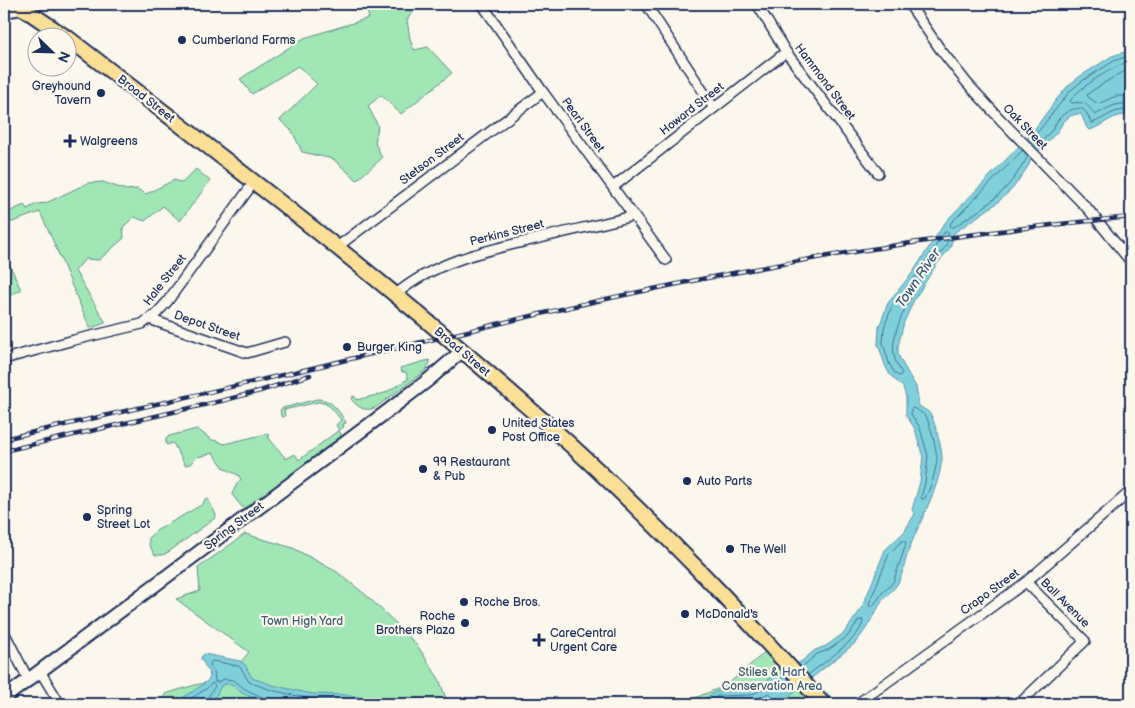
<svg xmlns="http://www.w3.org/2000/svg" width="1135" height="708" viewBox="0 0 1135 708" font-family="'Balsamiq Sans',sans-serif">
<rect width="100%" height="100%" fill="#fbf7ec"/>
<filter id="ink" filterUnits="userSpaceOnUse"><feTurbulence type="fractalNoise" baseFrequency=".02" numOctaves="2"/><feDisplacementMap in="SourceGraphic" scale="10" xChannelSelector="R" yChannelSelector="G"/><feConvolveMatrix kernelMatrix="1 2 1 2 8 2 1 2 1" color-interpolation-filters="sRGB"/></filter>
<g filter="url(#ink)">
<g fill="#a0e7b5" stroke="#5e8b8a">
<path d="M365,4H408L414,10L407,20L410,39L414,50L428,47L452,73L401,114L381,95L368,106L378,126L375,143L382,158L357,180L333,159L302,152L292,131L280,120L317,84L298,66L252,94L240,79L304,38L369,18Z"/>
<path d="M196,169L210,181L180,221L163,206L145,221L134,217L123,227L124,238L99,260L85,259L75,271L106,323L90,328C73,290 58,250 40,212L4,225V214L24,205L27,209L37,204L46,203L88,183L103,182L126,190L137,189L146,194L174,180L182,183Z"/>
<path d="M4,252L21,290L4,298Z"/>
<path d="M429,360L430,361L429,365L425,371L375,408C364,412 358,407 351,399L353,396L355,397L356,400L385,393L408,379L406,372H402L400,368Z"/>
<path d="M317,399C332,399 338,410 345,421L346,423L343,424L344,427L339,430L341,434V437L248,508H243L237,501L232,494L237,484L241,479L238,475L224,468L213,453L197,457L190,464L185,465L173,443L167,445L166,444V439L169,436L197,429L212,440L218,441L224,444L266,434L270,435L268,437L286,459L295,454L299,460L339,430L336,425L341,420C334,411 330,403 318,402L284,410L285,416L282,417L281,416L280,410L283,408Z"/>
<path d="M205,499H208L216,515L215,518L170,551L163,555H155L149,545V537L156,531L203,504Z"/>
<path d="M245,534L293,548L337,572L366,595L403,630L419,648L439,679L448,704H161L165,694L195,685L227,679L249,652L176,599L200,591L198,568Z"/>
<path d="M772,646L779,653L836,701L834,704H680L727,685Z"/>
</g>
<g fill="#80d0dc" stroke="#5890aa">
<path d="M1131,50V115C1111,114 1107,124 1090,130L1087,128L1081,114H1077L1070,116L1063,122L1058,131L1031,159L1029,165L1013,188L997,203L954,233L950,248L936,265L914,300L904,322L898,346V354L901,361L916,387L919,406C923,409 929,411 931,415C935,423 943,452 942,460C938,491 921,518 910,547C905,558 904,572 898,583C894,590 887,594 883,600C873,615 866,632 853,645L779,704H696L717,691L750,690L802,661L815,650L826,646L844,633L862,608L885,550L904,532L915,514L912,510L920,482L923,457L915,429L906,415V397L903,387L890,375L885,365L878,344L879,327L888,303L913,272L944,224L950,217L1031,134L1056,100L1067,87L1079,77L1112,56Z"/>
<path d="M204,654L240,661L245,665L252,678L272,685L312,694L350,695L385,704H267L242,693L232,684H225L221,686L215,698L208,704H175C186,694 200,689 210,678L209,672L201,659V657Z"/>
</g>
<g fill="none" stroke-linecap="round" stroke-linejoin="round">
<g stroke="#436f90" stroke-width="1">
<path d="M1131,61C1114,66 1080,86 1070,101L1072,103C1088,101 1087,106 1095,115C1110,107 1114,103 1131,104"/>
<path d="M1131,69L1120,73L1090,92L1087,95L1088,97L1098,104L1116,96H1131"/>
<path d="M1030,142L1070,91L1082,81L1114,61L1131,55"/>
<path d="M1036,147C1041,142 1047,136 1052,130C1055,126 1056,122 1059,119C1063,113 1076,105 1084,110C1088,113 1089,120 1092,123C1109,117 1111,109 1131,110"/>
<path d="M1023,150L954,220L950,224L951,227H954C967,218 981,210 993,200C1008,188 1019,172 1028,156"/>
<path d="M945,232H947L949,234C948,238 947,243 946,246C942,252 935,258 931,264C917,285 889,330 894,355C895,362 898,367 902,373L901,375L898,376L894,372L889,363L883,343L884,328L892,306L917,275Z"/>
<path d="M913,408C917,410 923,413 926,417C930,422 937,452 937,459C937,467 929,494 924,499H922L921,497L925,483L928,456L920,428L911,414V410Z"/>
<path d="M902,541H905L906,544L894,580L890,586L883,592L873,606L870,607L869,604L889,554Z"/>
<path d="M801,668L817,654L828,650L847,637L859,620H863C863,637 821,664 808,675"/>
<path d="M182,704L206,689L211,684L213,683L215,686C212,692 205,700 205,704"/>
<path d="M267,704V701L264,698L245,689L234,680L224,679L218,682H215L214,671L210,665L211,662L213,661L238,666L241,668L249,682L271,690L311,699L349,700L365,704"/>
<path d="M704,704L718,696L751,695L786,676"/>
<path d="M717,704L720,702L751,701L769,693L772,695L770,704"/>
</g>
<defs>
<g id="street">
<path d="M482,4L543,92L666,260"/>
<path d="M646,4L714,108"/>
<path d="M757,4L786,52L878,173"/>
<path d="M909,4L940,49L967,83L1000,119L1088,209L1131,262"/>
<path d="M613,187L786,52"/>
<path d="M337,247L543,92"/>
<path d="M395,295C435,261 487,250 536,239C569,231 601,224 633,216"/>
<path d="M149,319L247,353L285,342"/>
<path d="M4,359L74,340L142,324L155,315L167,302L254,182"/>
<path d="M4,632L28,679"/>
<path d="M40,671L60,704"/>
<path d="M857,704L1026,582L1131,491"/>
<path d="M1019,704L1085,641L1026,582"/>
</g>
<g id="secondary">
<path d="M4,11L21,8"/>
<path d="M4,698L389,410L427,381L462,351"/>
</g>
<g id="primary">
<path d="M17,4L67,38"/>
<path d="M68,38C137,92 207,145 276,199C371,273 463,350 553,429C611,481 666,536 720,592C755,629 789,666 823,704"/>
</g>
</defs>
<use href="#street" stroke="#1b2f5e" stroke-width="12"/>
<use href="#secondary" stroke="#1b2f5e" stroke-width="16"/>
<use href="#primary" stroke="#1b2f5e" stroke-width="18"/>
<use href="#street" stroke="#fbf7ec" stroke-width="9"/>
<use href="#secondary" stroke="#fbf7ec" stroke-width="12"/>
<use href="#primary" stroke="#fbdf96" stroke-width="14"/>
<defs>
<g id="rail">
<path d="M4,439C128,410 252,383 375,353C462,333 548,311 634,293C798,258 964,232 1131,217"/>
<path d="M4,451L221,401L260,391L310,375"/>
</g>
</defs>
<use href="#rail" stroke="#1b2f5e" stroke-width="4.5"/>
<use href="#rail" stroke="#fbf7ec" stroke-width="2.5" stroke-dasharray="8" stroke-linecap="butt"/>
</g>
</g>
<g fill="#1b2f5e" stroke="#fbf7ec" stroke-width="2">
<circle cx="182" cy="40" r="5"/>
<circle cx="101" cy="93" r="5"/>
<path d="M67.5 133.5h5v5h5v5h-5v5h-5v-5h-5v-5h5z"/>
<circle cx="347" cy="347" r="5"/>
<circle cx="492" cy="430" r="5"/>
<circle cx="423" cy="469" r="5"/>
<circle cx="687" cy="481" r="5"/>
<circle cx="87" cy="517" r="5"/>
<circle cx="730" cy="549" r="5"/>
<circle cx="464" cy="602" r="5"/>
<circle cx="685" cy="614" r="5"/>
<circle cx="465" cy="623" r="5"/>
<path d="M536.5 632.5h5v5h5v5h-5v5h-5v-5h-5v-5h5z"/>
</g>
<g text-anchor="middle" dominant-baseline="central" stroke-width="4.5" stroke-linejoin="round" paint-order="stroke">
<g font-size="12" fill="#1b2f5e" stroke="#fbf7ec" text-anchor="start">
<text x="192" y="40">Cumberland Farms</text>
<text x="91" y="86" text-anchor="end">Greyhound<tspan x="91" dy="14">Tavern</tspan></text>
<text x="80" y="141">Walgreens</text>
<text x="357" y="347">Burger King</text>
<text x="502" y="423">United States<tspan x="502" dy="14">Post Office</tspan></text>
<text x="433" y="462">99 Restaurant<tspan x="433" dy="14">&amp; Pub</tspan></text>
<text x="697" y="481">Auto Parts</text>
<text x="97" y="510">Spring<tspan x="97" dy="14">Street Lot</tspan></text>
<text x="740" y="549">The Well</text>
<text x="474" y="602">Roche Bros.</text>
<text x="695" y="614">McDonald's</text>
<text x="455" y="616" text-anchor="end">Roche<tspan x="455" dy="14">Brothers Plaza</tspan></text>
<text x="550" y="633">CareCentral<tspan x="550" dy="14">Urgent Care</tspan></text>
</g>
<g font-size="12" fill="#1b2f5e" stroke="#fbf7ec">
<text transform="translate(825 82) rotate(53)">Hammond Street</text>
<text transform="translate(146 99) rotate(38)">Broad Street</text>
<text transform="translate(692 109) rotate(-38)">Howard Street</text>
<text transform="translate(583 125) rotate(54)">Pearl Street</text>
<text transform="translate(1025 127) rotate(46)">Oak Street</text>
<text transform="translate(432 159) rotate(-37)">Stetson Street</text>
<text transform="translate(507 233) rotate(-14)">Perkins Street</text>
<text transform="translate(165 280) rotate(-52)">Hale Street</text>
<text transform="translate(207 326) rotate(19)">Depot Street</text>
<text transform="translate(462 352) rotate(40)">Broad Street</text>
<text transform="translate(234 526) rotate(-37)">Spring Street</text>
<text transform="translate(990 592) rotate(-36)">Crapo Street</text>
<text transform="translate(1065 603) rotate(45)">Ball Avenue</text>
</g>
<g font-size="12" fill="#3c5d74" stroke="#fbf7ec">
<text x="302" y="621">Town High Yard</text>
<text x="772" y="672">Stiles &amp; Hart<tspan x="772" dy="14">Conservation Area</tspan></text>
</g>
<g font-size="14" font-style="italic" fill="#34577e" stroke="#fbf7ec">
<text transform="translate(918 278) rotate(-56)">Town River</text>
</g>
</g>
<rect width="1135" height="708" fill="none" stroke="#fbf7ec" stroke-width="20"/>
<rect x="10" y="10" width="1115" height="688" fill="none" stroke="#1b2f5e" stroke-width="2" filter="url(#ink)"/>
<g transform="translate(52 52) rotate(113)"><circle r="24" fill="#fbf7ec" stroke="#a1a7b3"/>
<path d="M0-4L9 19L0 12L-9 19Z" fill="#1b2f5e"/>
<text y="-8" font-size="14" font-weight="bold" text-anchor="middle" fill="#1b2f5e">N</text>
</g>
</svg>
